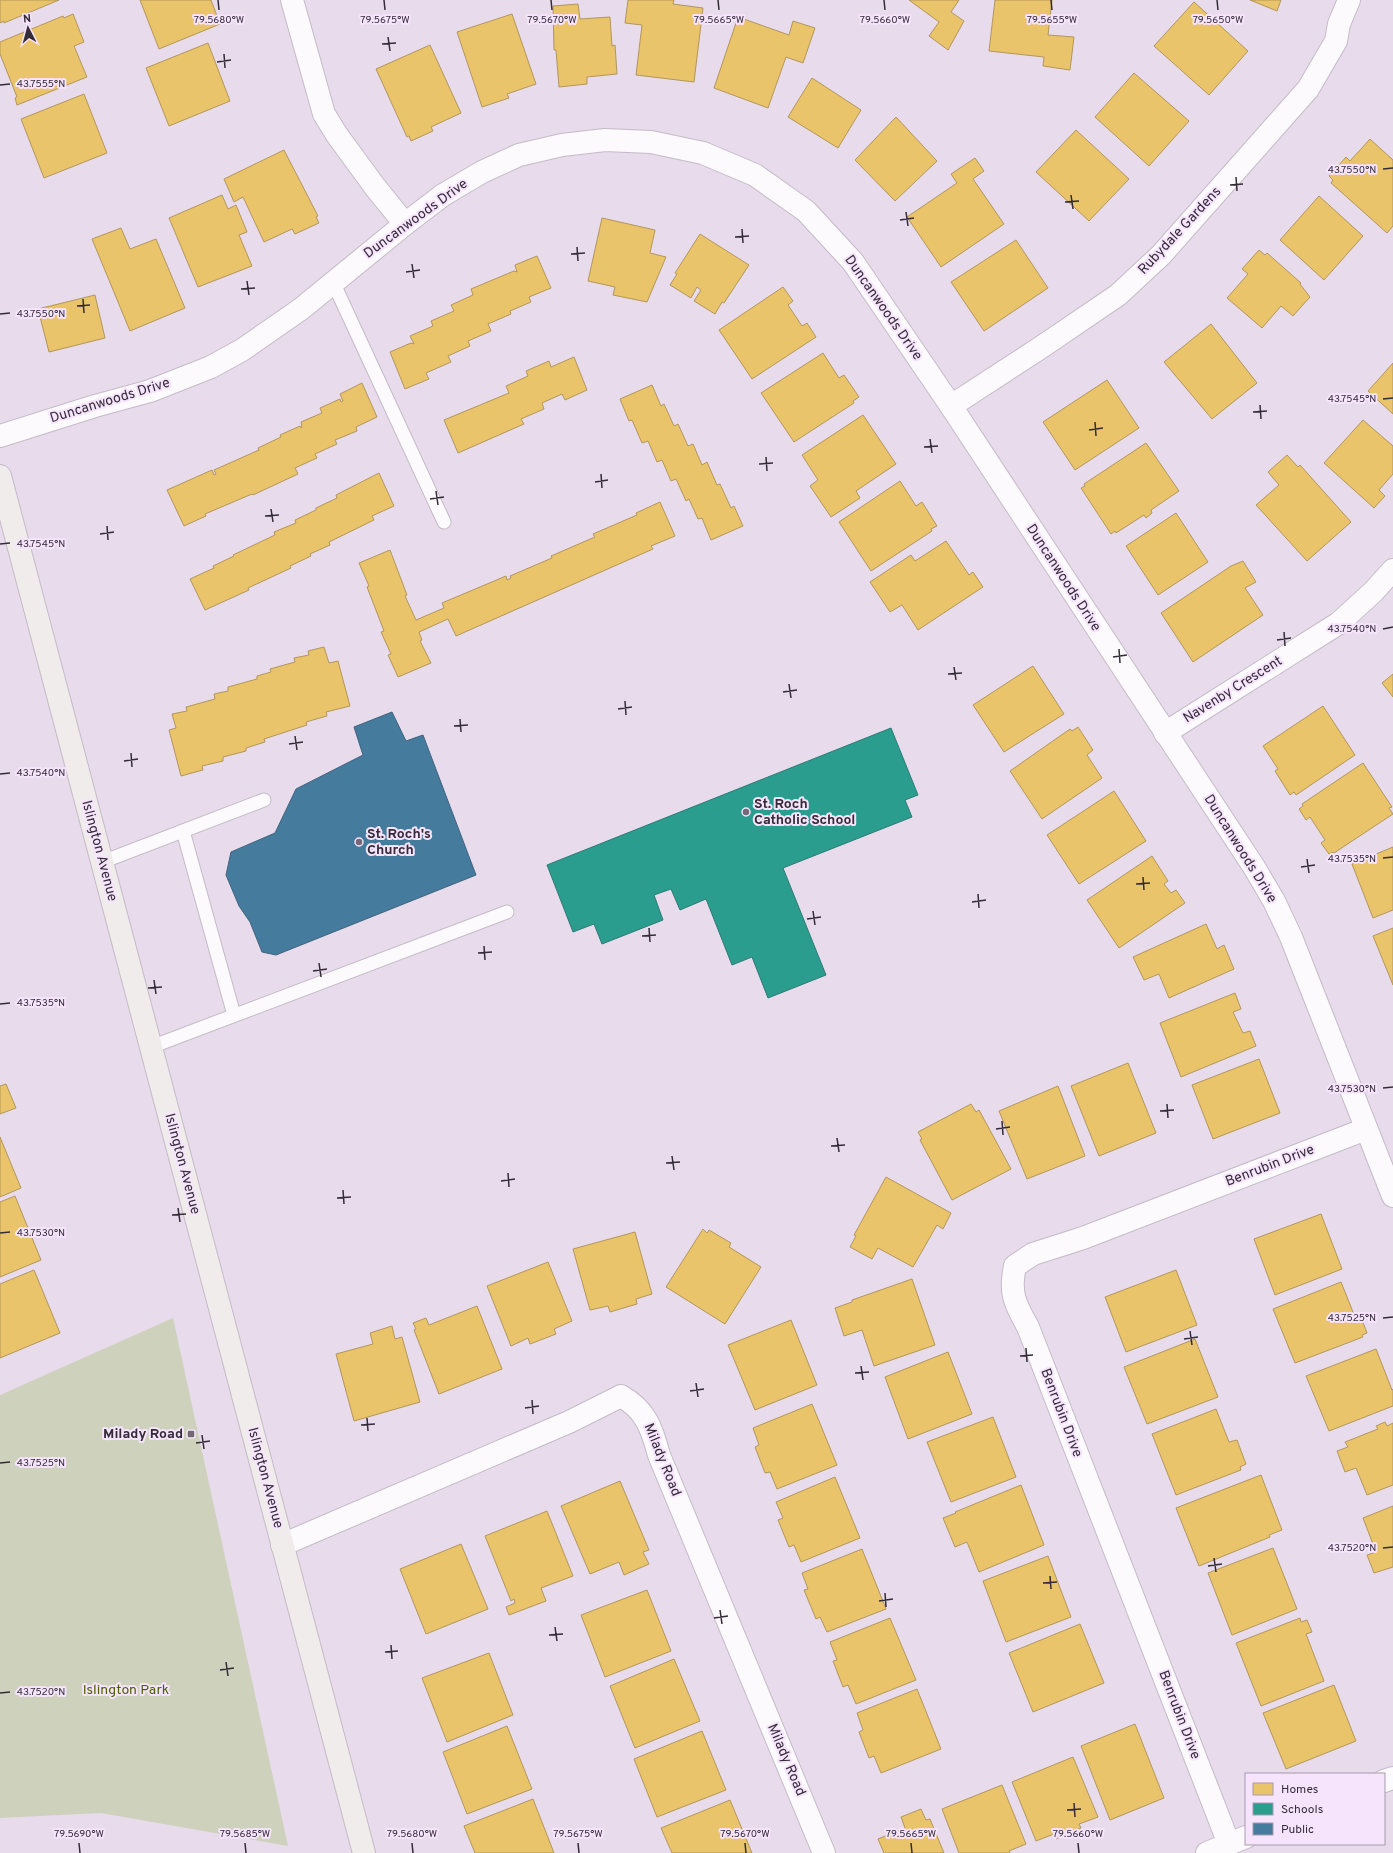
<svg xmlns="http://www.w3.org/2000/svg" width="1393" height="1853" viewBox="0 0 1393 1853" font-family="Overpass,sans-serif">
<rect width="100%" height="100%" fill="#e8dbec"/>
<path fill="#ced2bc" d="M173,1318L288,1846L101,1813L0,1818V1395Z"/>
<g fill="#e9c46a" stroke="#b3965b">
<path d="M0,0H59L4,23V21L0,23Z"/>
<path d="M140,0H211L220,24L159,49Z"/>
<path d="M628,0H674L673,4L703,8L694,82L636,75L642,25L625,23Z"/>
<path d="M909,0H959L951,12L964,21L948,50L929,36L939,22Z"/>
<path d="M995,0H1052L1048,35L1074,37L1070,70L1043,66L1044,57L989,51Z"/>
<path d="M1250,0H1281L1277,11Z"/>
<path d="M1194,2L1248,51L1209,95L1154,46Z"/>
<path d="M578,4L580,19L610,17L612,46L615,45L617,74L587,77V84L559,87L556,50H554L553,6Z"/>
<path d="M73,14L84,42L74,46L87,77L17,105L15,98L17,97L0,54V42L63,16L64,18Z"/>
<path d="M512,14L536,84L507,94L509,98L482,107L457,32Z"/>
<path d="M738,17L789,35L793,21L815,28L803,63L786,57L768,108L714,88Z"/>
<path d="M208,43L230,101L169,126L146,68Z"/>
<path d="M430,45L461,113L431,127L433,131L411,141L409,136L407,137L376,69Z"/>
<path d="M1134,73L1189,121L1149,166L1095,117Z"/>
<path d="M812,78L861,110L838,148L788,117Z"/>
<path d="M84,94L107,153L44,178L21,119Z"/>
<path d="M896,117L937,161L895,201L855,160Z"/>
<path d="M1076,130L1129,179L1089,221L1036,172Z"/>
<path d="M1370,139L1393,160V226L1387,233L1331,183L1333,180L1329,176L1346,157L1350,161Z"/>
<path d="M284,150L318,216L316,217L319,223L295,234L292,229L264,242L243,197L234,202L224,179Z"/>
<path d="M975,158L984,171L973,179L1004,224L941,267L907,217L957,183L951,174Z"/>
<path d="M222,195L228,209L236,205L247,232L239,235L252,266L198,287L169,218Z"/>
<path d="M1319,196L1363,236L1324,280L1280,240Z"/>
<path d="M602,218L655,230L650,253L666,257L647,302L613,295L615,287L588,281Z"/>
<path d="M121,228L130,249L156,239L185,308L130,331L92,239Z"/>
<path d="M700,234L749,265L724,303L722,302L715,314L694,301L701,290L697,287L691,298L670,285L677,274L675,273Z"/>
<path d="M1016,240L1048,288L984,331L951,282Z"/>
<path d="M1259,250L1265,255L1267,253L1301,283L1300,284L1310,297L1293,316L1281,306L1262,328L1227,298L1248,274L1242,269Z"/>
<path d="M537,256L551,288L529,297L531,302L510,311L511,314L488,324L491,331L468,341L470,346L448,356L451,362L426,373L429,379L405,389L390,352L411,343L414,344L410,336L433,326L431,321L454,311L451,305L473,295L471,289L514,271L517,272L515,265Z"/>
<path d="M783,287L793,301L788,305L802,326L807,323L816,337L752,379L719,330Z"/>
<path d="M95,295L105,338L49,352L38,309Z"/>
<path d="M1211,324L1257,383L1212,419L1164,362Z"/>
<path d="M823,353L839,378L844,375L859,397L853,401L854,403L794,442L761,393Z"/>
<path d="M574,357L587,390L565,400L562,394L542,403L544,409L521,419L524,424L458,453L444,420L509,393L506,386L528,376L526,371L549,361L551,367Z"/>
<path d="M1393,363V414L1368,391Z"/>
<path d="M1107,380L1139,428L1075,470L1043,422Z"/>
<path d="M362,383L377,417L356,427L357,431L335,440L337,444L315,454L317,458L295,468L298,474L253,495L252,494L205,514L206,516L184,526L167,490L212,470L214,475L216,474L214,470L259,450L258,448L281,437L280,435L300,426L301,428L302,427L301,422L322,413L320,408L340,399L341,402L343,401L340,394Z"/>
<path d="M652,385L661,406L664,404L674,426L678,424L688,446L693,444L702,465L707,462L717,485L720,484L731,508L734,506L743,526L711,540L702,518L698,519L689,499L686,501L676,479L671,481L662,460L657,462L648,441L642,443L632,420L629,421L620,399Z"/>
<path d="M863,415L896,464L856,491L860,498L831,517L810,486L818,480L802,455Z"/>
<path d="M1363,420L1393,446V474L1379,490L1385,496L1374,508L1324,463Z"/>
<path d="M1146,443L1179,491L1151,510L1152,513L1146,518L1144,515L1116,533L1115,531L1111,534L1081,488L1085,486L1084,484Z"/>
<path d="M1287,455L1298,467L1300,465L1351,522L1307,561L1256,505L1279,485L1268,472Z"/>
<path d="M379,473L394,506L372,516L374,520L329,542L330,545L310,554L311,556L290,566L291,568L248,588L249,590L205,610L190,579L214,568L213,566L234,556L233,555L275,535L274,532L296,523L295,520L316,510V508L337,498L336,495Z"/>
<path d="M900,481L916,506L922,502L937,526L931,529L932,531L871,571L839,522Z"/>
<path d="M660,502L675,536L651,546L653,549L456,636L448,619L419,632L422,640L420,641L431,663L398,677L388,655L391,654L381,632L384,631L367,587L369,586L359,563L390,550L407,595L405,596L416,620L444,608L442,603L506,576L507,580L511,578L510,576L552,558L551,556L595,537L593,534L637,515L636,513Z"/>
<path d="M1176,513L1208,562L1158,595L1126,546Z"/>
<path d="M946,541L969,575L973,572L983,587L918,630L902,605L890,612L870,582L911,555L915,561Z"/>
<path d="M1243,561L1256,582L1245,588L1263,615L1193,662L1161,613L1231,566Z"/>
<path d="M324,647L329,663L338,661L350,706L326,712L327,716L306,722L307,725L264,739L265,742L246,748V751L223,757V761L202,766L203,770L181,776L169,730L176,728L172,714L187,711L186,707L215,699L214,694L228,691V687L257,679V676L271,672L270,669L295,662L294,658L309,655L308,651Z"/>
<path d="M1033,666L1064,714L1004,752L973,705Z"/>
<path d="M1393,674V697L1382,683Z"/>
<path d="M1323,706L1355,755L1296,795L1294,792L1290,795L1275,771L1278,769L1263,746Z"/>
<path d="M1078,727L1093,750L1087,755L1102,778L1042,819L1010,771L1070,729L1072,731Z"/>
<path d="M1363,763L1392,807L1389,808L1393,814L1334,853L1333,852L1329,854L1321,843L1325,840L1310,817L1306,820L1299,809L1303,806L1302,804Z"/>
<path d="M1114,791L1146,841L1079,884L1047,835Z"/>
<path d="M1393,847V910L1373,918L1352,864Z"/>
<path d="M1152,856L1168,881L1164,884L1171,893L1176,890L1185,903L1119,948L1087,900Z"/>
<path d="M1206,924L1217,949L1224,945L1234,969L1169,998L1159,974L1144,980L1133,957Z"/>
<path d="M1393,928V985L1373,936Z"/>
<path d="M1235,993L1241,1009L1233,1012L1243,1033L1250,1031L1256,1046L1181,1077L1160,1023Z"/>
<path d="M1259,1059L1280,1113L1213,1139L1192,1085Z"/>
<path d="M1128,1063L1156,1133L1099,1156L1071,1086Z"/>
<path d="M6,1084L16,1108L0,1114V1086Z"/>
<path d="M1058,1086L1085,1156L1027,1179L999,1111Z"/>
<path d="M971,1104L976,1112L979,1110L1011,1169L952,1200L920,1140L922,1139L918,1132Z"/>
<path d="M0,1137L21,1188L0,1197Z"/>
<path d="M886,1177L951,1213L943,1229L937,1225L913,1267L878,1248L872,1259L850,1247L856,1236L854,1235Z"/>
<path d="M15,1196L41,1260L0,1277V1202Z"/>
<path d="M1321,1214L1342,1269L1275,1295L1254,1239Z"/>
<path d="M703,1229L707,1233L709,1230L731,1243L729,1247L761,1267L725,1324L666,1287Z"/>
<path d="M635,1232L652,1294L636,1299L637,1304L610,1312L608,1306L590,1310L573,1249Z"/>
<path d="M548,1262L572,1321L554,1329L556,1334L530,1344L528,1338L511,1346L487,1286Z"/>
<path d="M34,1270L60,1333L0,1358V1284Z"/>
<path d="M1176,1270L1197,1325L1126,1352L1105,1297Z"/>
<path d="M912,1279L935,1345L874,1366L862,1330L844,1336L835,1308L852,1302V1300Z"/>
<path d="M1341,1282L1357,1322L1362,1320L1367,1333L1362,1335L1363,1337L1295,1363L1273,1309Z"/>
<path d="M477,1306L502,1369L439,1394L414,1330L416,1329L413,1323L426,1318L429,1325Z"/>
<path d="M791,1320L817,1385L755,1410L728,1345Z"/>
<path d="M392,1326L395,1339L402,1337L420,1402L354,1421L336,1354L373,1344L370,1333Z"/>
<path d="M1195,1339L1218,1397L1147,1424L1124,1367Z"/>
<path d="M1376,1349L1392,1390L1393,1389V1406L1329,1431L1306,1376Z"/>
<path d="M948,1352L972,1414L908,1439L885,1377Z"/>
<path d="M812,1404L837,1465L777,1489L770,1472L765,1473L755,1447L759,1445L753,1428Z"/>
<path d="M1216,1409L1229,1442L1237,1440L1246,1464L1240,1467L1241,1470L1176,1495L1152,1434Z"/>
<path d="M993,1417L1016,1477L951,1502L927,1442Z"/>
<path d="M1385,1422L1387,1426L1393,1423V1485L1367,1495L1356,1468L1345,1472L1337,1451L1348,1447L1345,1442L1378,1429L1376,1426Z"/>
<path d="M1261,1475L1282,1530L1269,1535L1270,1537L1199,1566L1176,1508Z"/>
<path d="M835,1477L860,1538L801,1562L794,1545L789,1547L778,1520L783,1518L776,1502Z"/>
<path d="M620,1481L649,1550L643,1552L649,1564L624,1575L619,1562L590,1574L561,1506Z"/>
<path d="M1021,1485L1044,1545L979,1572L967,1542L955,1547L943,1518L956,1513L955,1512Z"/>
<path d="M1393,1506V1567L1374,1573L1367,1555L1376,1552L1363,1518Z"/>
<path d="M547,1511L573,1576L541,1588L546,1601L509,1615L506,1607L515,1603L514,1599L511,1601L485,1536Z"/>
<path d="M461,1544L488,1609L426,1634L400,1569Z"/>
<path d="M1273,1548L1297,1609L1232,1635L1208,1573Z"/>
<path d="M862,1549L886,1609L827,1632L820,1617L816,1619L804,1590L808,1589L802,1573Z"/>
<path d="M1048,1556L1071,1617L1006,1642L983,1581Z"/>
<path d="M647,1590L671,1651L605,1677L581,1615Z"/>
<path d="M890,1618L916,1680L856,1704L848,1685L843,1687L833,1661L837,1660L830,1642Z"/>
<path d="M1300,1618L1301,1622L1307,1620L1312,1632L1306,1634L1324,1681L1261,1706L1236,1643Z"/>
<path d="M1080,1624L1104,1683L1033,1712L1009,1653Z"/>
<path d="M489,1653L513,1715L447,1742L422,1678Z"/>
<path d="M674,1659L700,1721L635,1748L610,1686Z"/>
<path d="M1334,1685L1356,1741L1286,1769L1263,1713Z"/>
<path d="M917,1689L941,1749L881,1773L874,1756L869,1758L859,1732L863,1730L857,1713Z"/>
<path d="M1135,1724L1164,1798L1110,1820L1081,1746Z"/>
<path d="M507,1726L532,1789L467,1814L443,1752Z"/>
<path d="M702,1731L726,1790L657,1817L634,1759Z"/>
<path d="M1073,1757L1098,1817L1079,1824L1081,1828L1056,1839L1054,1834L1036,1841L1012,1782Z"/>
<path d="M1002,1785L1026,1844L1009,1851L1010,1853H959L942,1809Z"/>
<path d="M533,1799L554,1853H475L464,1826Z"/>
<path d="M730,1800L752,1853H672L661,1828Z"/>
<path d="M921,1809L926,1820L930,1819L944,1853H884L878,1839L905,1828L901,1817Z"/>
</g>
<path fill="#2a9d8f" stroke="#2d7b75" d="M891,728L918,795L905,800L912,817L783,868L826,975L768,998L752,957L732,965L706,899L680,910L671,889L654,895L663,920L602,944L594,924L573,932L547,865Z"/>
<path fill="#457b9d" stroke="#40637e" d="M392,712L406,741L423,735L476,875L276,955L262,952L250,922L239,906L226,875L231,852L275,833L296,789L363,755L354,727Z"/>
<g fill="none" stroke-linecap="round" stroke-linejoin="round">
<defs>
<g id="service">
<path d="M333,282L444,522"/>
<path d="M183,831L234,1015"/>
<path d="M102,862L264,800"/>
<path d="M151,1047L507,912"/>
</g>
<g id="minor">
<path d="M292,0L324,114L337,135L375,187L405,224"/>
<path d="M951,406L1043,346L1118,295L1161,255L1308,89L1336,41L1339,24L1349,0"/>
<path d="M1165,733L1339,623L1373,592L1393,570"/>
<path d="M282,1545L569,1422L621,1396C646,1410 652,1429 659,1455L824,1853"/>
<path d="M1384,1781L1393,1778"/>
<path d="M1229,1844L1028,1327C1015,1304 1009,1293 1015,1266L1033,1254L1083,1238L1366,1129"/>
<path d="M1207,1853L1246,1837"/>
</g>
<path id="tertiary" d="M0,436L95,406L150,391L211,367L242,350L301,309L405,224L443,195L482,172L519,155L562,145L605,140L651,142L703,153L755,175L806,211L853,262L951,406L1254,867L1274,901L1291,937L1393,1196"/>
<path id="secondary" d="M0,476L364,1853"/>
</defs>
<use href="#service" stroke="#c4bbc7" stroke-width="15"/>
<use href="#minor" stroke="#c4bbc7" stroke-width="24"/>
<use href="#tertiary" stroke="#c4bbc7" stroke-width="24"/>
<use href="#secondary" stroke="#c4bbc7" stroke-width="24"/>
<use href="#service" stroke="#fcfafc" stroke-width="13"/>
<use href="#minor" stroke="#fcfafc" stroke-width="22"/>
<use href="#tertiary" stroke="#fcfafc" stroke-width="22"/>
<use href="#secondary" stroke="#f0eceb" stroke-width="22"/>
</g>
<path fill="none" stroke="#342c37" stroke-width="1.5" d="M218,0L219,10M384,0L385,10M551,0L552,10M718,0L719,10M884,0L885,10M1051,0L1052,10M1217,0L1218,10M388,37L390,51M382,44L396,43M224,54L225,68M217,62L231,60M0,85L10,84M1383,169L1393,168M1236,177L1237,191M1230,185L1243,184M1071,195L1073,209M1065,202L1079,201M906,212L908,226M900,220L914,218M742,229L743,243M735,237L749,236M577,247L578,261M571,254L585,253M412,264L414,278M406,272L420,270M247,281L249,295M241,289L255,288M83,299L84,313M77,306L90,305M0,314L10,313M1383,399L1393,398M1260,405L1261,419M1253,412L1267,411M1095,422L1096,436M1089,430L1103,428M930,439L932,453M924,447L938,446M766,457L767,471M759,464L773,463M601,474L602,488M595,482L608,480M436,491L438,505M430,499L444,497M271,509L273,522M265,516L279,515M107,526L108,540M100,534L114,532M0,544L10,543M1383,629L1393,627M1284,632L1285,646M1277,640L1291,638M1119,649L1120,663M1113,657L1127,655M954,667L956,680M948,674L962,673M789,684L791,698M783,692L797,690M625,701L626,715M618,709L632,707M460,719L461,732M454,726L468,725M295,736L297,750M289,744L303,742M131,753L132,767M124,761L138,759M0,774L10,773M1383,858L1393,857M1307,859L1309,873M1301,867L1315,865M1143,877L1144,890M1136,884L1150,883M978,894L979,908M972,902L986,900M813,911L815,925M807,919L821,917M649,928L650,942M642,936L656,935M484,946L485,960M478,953L492,952M319,963L321,977M313,971L327,969M154,980L156,994M148,988L162,987M0,1004L10,1003M1383,1088L1393,1087M1167,1104L1168,1118M1160,1111L1174,1110M1002,1121L1003,1135M996,1129L1010,1127M837,1138L839,1152M831,1146L845,1145M672,1156L674,1170M666,1163L680,1162M508,1173L509,1187M501,1181L515,1179M343,1190L344,1204M337,1198L351,1197M178,1208L180,1222M172,1215L186,1214M0,1233L10,1232M1383,1318L1393,1317M1190,1331L1192,1345M1184,1339L1198,1337M1026,1348L1027,1362M1020,1356L1033,1355M861,1366L863,1380M855,1373L869,1372M696,1383L698,1397M690,1391L704,1389M532,1400L533,1414M525,1408L539,1406M367,1418L368,1431M361,1425L375,1424M202,1435L204,1449M196,1443L210,1441M0,1463L10,1462M1383,1548L1393,1547M1214,1558L1216,1572M1208,1566L1222,1564M1050,1576L1051,1589M1043,1583L1057,1582M885,1593L886,1607M879,1601L893,1599M720,1610L722,1624M714,1618L728,1616M555,1627L557,1641M549,1635L563,1634M391,1645L392,1659M385,1652L398,1651M226,1662L228,1676M220,1670L234,1668M0,1693L10,1692M1074,1803L1075,1817M1067,1810L1081,1809M79,1843L80,1853M245,1843L246,1853M412,1843L413,1853M578,1843L579,1853M745,1843L746,1853M911,1843L912,1853M1078,1843L1079,1853"/>
<g fill="#736976" stroke="#f6e4fc" stroke-width="1.5">
<circle cx="746" cy="812" r="4"/>
<circle cx="359" cy="842" r="4"/>
<rect x="187" y="1430" width="8" height="8" rx="2"/>
</g>
<g text-anchor="middle" dominant-baseline="central" stroke-width="4" stroke-linejoin="round" paint-order="stroke">
<g font-size="14" fill="#342c37" stroke="#f6e4fc">
<text transform="translate(416 219) rotate(-36)">Duncanwoods Drive</text>
<text transform="translate(1180 231) rotate(-47)">Rubydale Gardens</text>
<text transform="translate(883 308) rotate(55)">Duncanwoods Drive</text>
<text transform="translate(110 401) rotate(-17)">Duncanwoods Drive</text>
<text transform="translate(1063 578) rotate(57)">Duncanwoods Drive</text>
<text transform="translate(1233 690) rotate(-32)">Navenby Crescent</text>
<text transform="translate(1240 849) rotate(58)">Duncanwoods Drive</text>
<text transform="translate(99 851) rotate(75)">Islington Avenue</text>
<text transform="translate(182 1164) rotate(75)">Islington Avenue</text>
<text transform="translate(1270 1166) rotate(-21)">Benrubin Drive</text>
<text transform="translate(1061 1413) rotate(69)">Benrubin Drive</text>
<text transform="translate(662 1460) rotate(68)">Milady Road</text>
<text transform="translate(265 1478) rotate(75)">Islington Avenue</text>
<text transform="translate(1179 1715) rotate(69)">Benrubin Drive</text>
<text transform="translate(786 1760) rotate(67)">Milady Road</text>
</g>
<g font-size="14" font-weight="bold" fill="#342c37" stroke="#f6e4fc" text-anchor="start">
<text x="754" y="804">St. Roch<tspan x="754" dy="16">Catholic School</tspan></text>
<text x="367" y="834">St. Roch's<tspan x="367" dy="16">Church</tspan></text>
<text x="183" y="1434" text-anchor="end">Milady Road</text>
</g>
<g font-size="14" fill="#4a5f03" stroke="#f6e4fc">
<text x="126" y="1690">Islington Park</text>
</g>
</g>
<g font-size="10" text-anchor="middle" fill="#342c37" stroke="#f6e4fc" stroke-width="4" stroke-linejoin="round" paint-order="stroke">
<text x="219" y="23">79.5680°W</text>
<text x="385" y="23">79.5675°W</text>
<text x="552" y="23">79.5670°W</text>
<text x="719" y="23">79.5665°W</text>
<text x="885" y="23">79.5660°W</text>
<text x="1052" y="23">79.5655°W</text>
<text x="1218" y="23">79.5650°W</text>
<text x="41" y="87">43.7555°N</text>
<text x="1352" y="173">43.7550°N</text>
<text x="41" y="317">43.7550°N</text>
<text x="1352" y="402">43.7545°N</text>
<text x="41" y="547">43.7545°N</text>
<text x="1352" y="632">43.7540°N</text>
<text x="41" y="776">43.7540°N</text>
<text x="1352" y="862">43.7535°N</text>
<text x="41" y="1006">43.7535°N</text>
<text x="1352" y="1092">43.7530°N</text>
<text x="41" y="1236">43.7530°N</text>
<text x="1352" y="1321">43.7525°N</text>
<text x="41" y="1466">43.7525°N</text>
<text x="1352" y="1551">43.7520°N</text>
<text x="41" y="1695">43.7520°N</text>
<text x="79" y="1837">79.5690°W</text>
<text x="245" y="1837">79.5685°W</text>
<text x="412" y="1837">79.5680°W</text>
<text x="578" y="1837">79.5675°W</text>
<text x="745" y="1837">79.5670°W</text>
<text x="911" y="1837">79.5665°W</text>
<text x="1078" y="1837">79.5660°W</text>
</g>
<rect x="1245" y="1773" width="140" height="72" fill="#f6e4fc" stroke="#a89aad"/>
<rect x="1253" y="1783" width="20" height="12" fill="#e9c46a" stroke="#a89aad"/>
<text x="1281" y="1793" font-size="12" fill="#342c37">Homes</text>
<rect x="1253" y="1803" width="20" height="12" fill="#2a9d8f" stroke="#a89aad"/>
<text x="1281" y="1813" font-size="12" fill="#342c37">Schools</text>
<rect x="1253" y="1823" width="20" height="12" fill="#457b9d" stroke="#a89aad"/>
<text x="1281" y="1833" font-size="12" fill="#342c37">Public</text>
<g transform="translate(28 28) rotate(354)" stroke="#f6e4fc" stroke-width="3" paint-order="stroke">
<path d="M0-3L7 15L0 10L-7 15Z" fill="#342c37"/>
<text y="-6" font-size="11" font-weight="bold" text-anchor="middle" fill="#342c37">N</text>
</g>
</svg>
